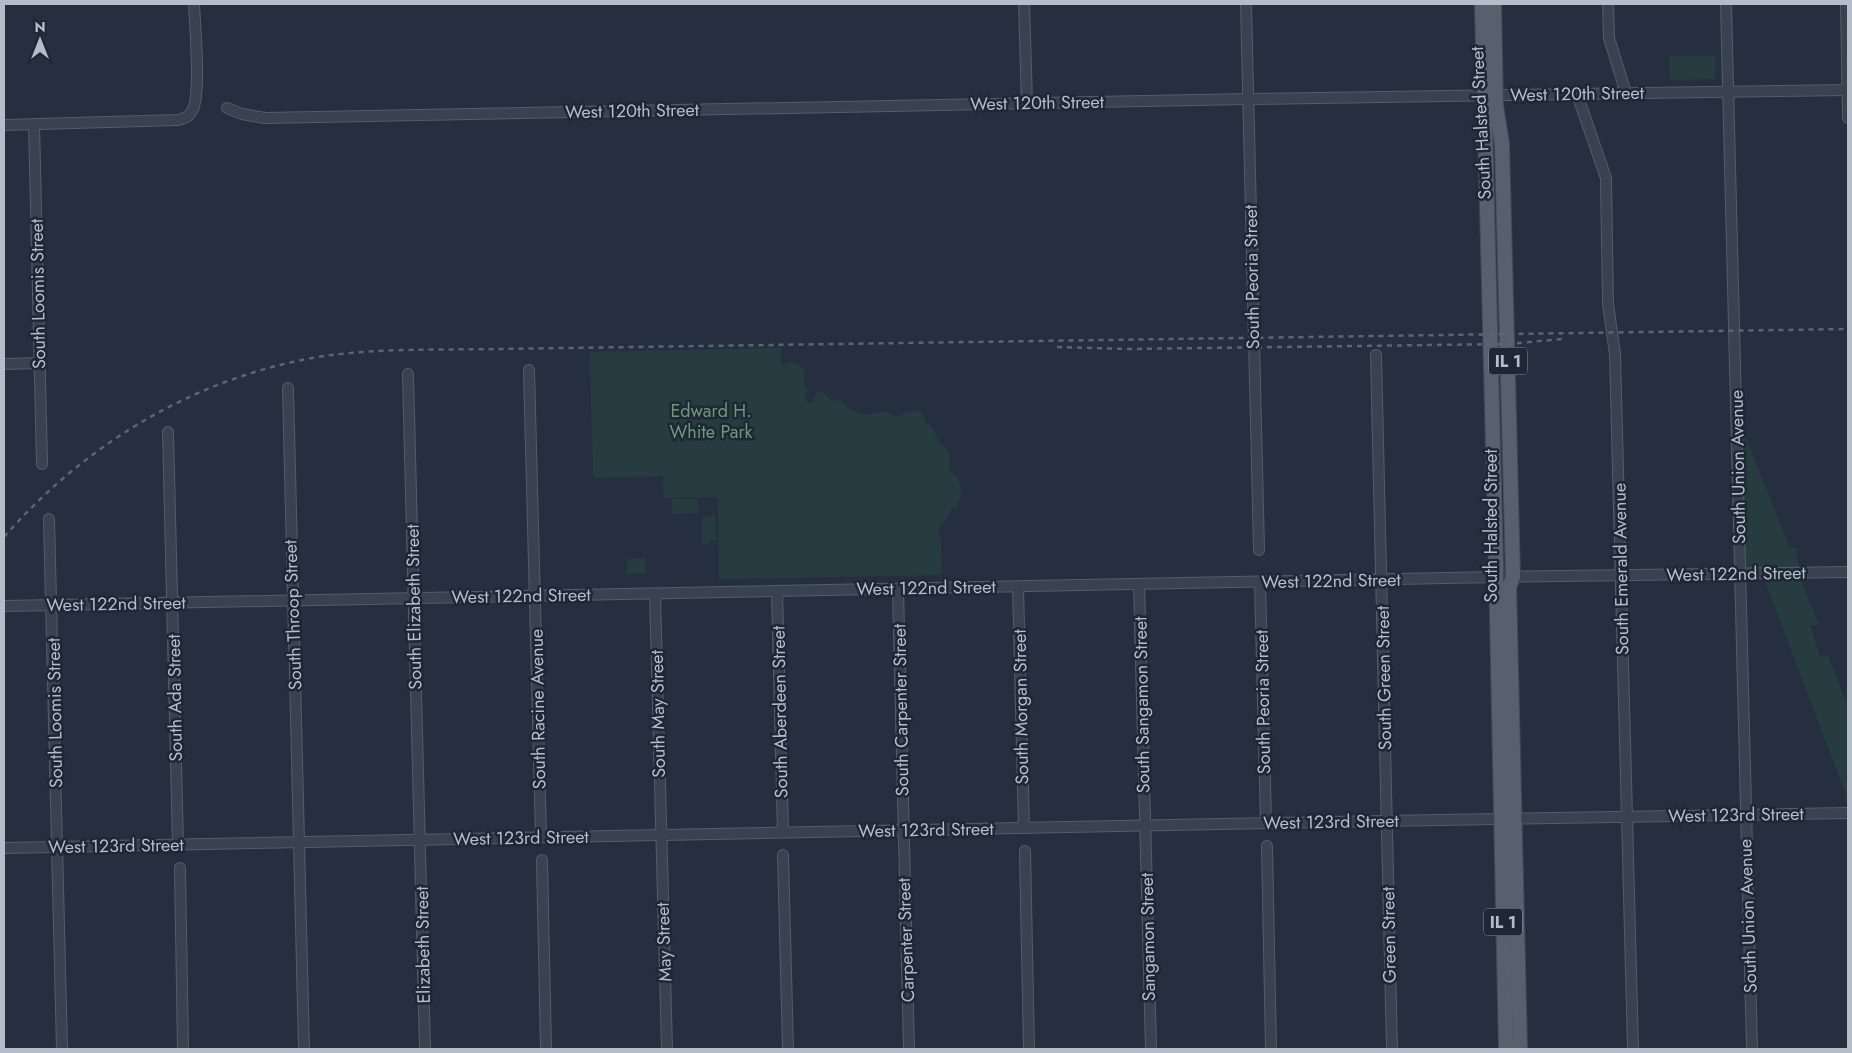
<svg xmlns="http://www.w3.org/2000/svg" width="1852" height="1053" viewBox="0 0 1852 1053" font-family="Jost,sans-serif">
<rect width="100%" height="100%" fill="#252f3f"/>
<g fill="#273c40">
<path d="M1669,56H1715V79L1670,80Z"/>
<path d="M781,348V365C797,357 808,367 803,383L807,390L805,399L808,403L812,402L817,393L822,391L831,400L841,401L847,408L861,414L868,415L879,412H886L897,417C906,413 911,410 921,412L924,417L925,422C937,428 934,435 941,444C945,448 949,451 950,457C950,461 949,465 949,469C963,483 964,490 956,508H952L947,518L940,525L938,533L941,539L942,575L719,579L718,497L664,498L663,476L593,478L590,352Z"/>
<path d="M1741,425L1790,548H1796L1800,578L1819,625H1810L1820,656H1828L1848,706V800L1760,568L1751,569L1745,566Z"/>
<path d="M672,499H697L698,513L672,514Z"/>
<path d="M715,516L716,540H709V544H702V517Z"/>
<path d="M645,558L646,573L627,574V559Z"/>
</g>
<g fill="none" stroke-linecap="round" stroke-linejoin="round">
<defs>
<g id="minor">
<path d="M1024,4L1027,103"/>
<path d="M1246,4L1259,550"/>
<path d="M1608,4L1609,38L1626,93"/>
<path d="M1726,4L1752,1049"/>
<path d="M1846,4L1848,118"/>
<path d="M1577,94L1606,178L1608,304L1615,354L1633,1049"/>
<path d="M227,108L242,114L265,118L1248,99L1848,90"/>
<path d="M34,124L42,464"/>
<path d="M4,125L178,120C185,118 190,117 193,109C201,92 195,26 194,4"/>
<path d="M1376,355L1392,1049"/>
<path d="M4,364L39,363"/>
<path d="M529,370L541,837"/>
<path d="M408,374L425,1049"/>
<path d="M288,388L304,1049"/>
<path d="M168,432L178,845"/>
<path d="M49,519L62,1049"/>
<path d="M1260,582L1266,823"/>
<path d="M1139,584L1151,1049"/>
<path d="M1018,587L1024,828"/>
<path d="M898,589L909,1049"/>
<path d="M777,591L783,832"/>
<path d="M655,594L667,1049"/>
<path d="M4,606L1496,577L1848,572"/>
<path d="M1267,846L1271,1049"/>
<path d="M4,848L1327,822L1848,813"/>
<path d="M1025,851L1029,1049"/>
<path d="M783,855L788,1049"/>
<path d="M542,860L546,1049"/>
<path d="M180,868L183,1049"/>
</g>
<g id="major">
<path d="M1482,4L1496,566L1506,1049"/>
<path d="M1494,4L1496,106L1502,144L1513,577L1509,587L1520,1049"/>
</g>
</defs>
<use href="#minor" stroke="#545d69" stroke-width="12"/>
<use href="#major" stroke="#424b58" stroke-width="16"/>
<use href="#minor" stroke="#39424f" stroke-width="10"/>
<use href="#major" stroke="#57616e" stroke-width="14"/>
<g stroke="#5b6575" stroke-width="2.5" stroke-dasharray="5 5" stroke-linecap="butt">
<path d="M1057,347L1128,349L1508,344L1562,339"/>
<path d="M4,537C87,442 198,376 324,356C381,348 440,350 498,349L1848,329"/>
</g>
</g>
<g text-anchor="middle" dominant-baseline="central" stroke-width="5" stroke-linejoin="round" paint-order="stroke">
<g fill="#1e2734" stroke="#88909c" stroke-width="1">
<rect x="1489" y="347.5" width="38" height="27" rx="4"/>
<rect x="1484" y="908.5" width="38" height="27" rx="4"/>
</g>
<g font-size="16" font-weight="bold" fill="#b5bdc9">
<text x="1508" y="361">IL 1</text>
<text x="1503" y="922">IL 1</text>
</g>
<g font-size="18" fill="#b5bdc9" stroke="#1e2734">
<text transform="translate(1577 94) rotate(-1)">West 120th Street</text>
<text transform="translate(1037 103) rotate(-1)">West 120th Street</text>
<text transform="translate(632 111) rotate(-1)">West 120th Street</text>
<text transform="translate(1481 123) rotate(-93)">South Halsted Street</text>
<text transform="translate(1252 277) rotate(-91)">South Peoria Street</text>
<text transform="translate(38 294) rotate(-91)">South Loomis Street</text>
<text transform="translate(1738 467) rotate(-91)">South Union Avenue</text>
<text transform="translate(1491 526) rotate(-90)">South Halsted Street</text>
<text transform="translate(1621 569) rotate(-91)">South Emerald Avenue</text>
<text transform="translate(1736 574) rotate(-1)">West 122nd Street</text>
<text transform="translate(1331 581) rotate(-1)">West 122nd Street</text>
<text transform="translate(926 588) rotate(-1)">West 122nd Street</text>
<text transform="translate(521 596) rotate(-1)">West 122nd Street</text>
<text transform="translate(116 604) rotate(-1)">West 122nd Street</text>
<text transform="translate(414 607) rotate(-91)">South Elizabeth Street</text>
<text transform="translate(293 615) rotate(-92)">South Throop Street</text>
<text transform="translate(1384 678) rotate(-91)">South Green Street</text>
<text transform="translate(175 698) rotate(-91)">South Ada Street</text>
<text transform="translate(1263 702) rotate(-91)">South Peoria Street</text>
<text transform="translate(1142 705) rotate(-91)">South Sangamon Street</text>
<text transform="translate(1021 707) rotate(-91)">South Morgan Street</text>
<text transform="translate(538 709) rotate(-91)">South Racine Avenue</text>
<text transform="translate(901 710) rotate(-91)">South Carpenter Street</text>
<text transform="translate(780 712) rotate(-91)">South Aberdeen Street</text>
<text transform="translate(55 713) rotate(-91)">South Loomis Street</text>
<text transform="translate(658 714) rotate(-91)">South May Street</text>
<text transform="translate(1736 815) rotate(-1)">West 123rd Street</text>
<text transform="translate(1331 822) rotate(-1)">West 123rd Street</text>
<text transform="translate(926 830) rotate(-1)">West 123rd Street</text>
<text transform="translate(521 838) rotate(-1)">West 123rd Street</text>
<text transform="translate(116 846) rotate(-1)">West 123rd Street</text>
<text transform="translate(1748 916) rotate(-92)">South Union Avenue</text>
<text transform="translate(1389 935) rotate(-91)">Green Street</text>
<text transform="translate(1148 937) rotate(-91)">Sangamon Street</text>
<text transform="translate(906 940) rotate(-92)">Carpenter Street</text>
<text transform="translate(664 942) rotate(-92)">May Street</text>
<text transform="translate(423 945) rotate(-91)">Elizabeth Street</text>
</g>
<g font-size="18" fill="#6d9a78" stroke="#1e2734">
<text x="711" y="411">Edward H.<tspan x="711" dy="21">White Park</tspan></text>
</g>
</g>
<rect width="1852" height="1053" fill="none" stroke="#b5bdc9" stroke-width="10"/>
<g transform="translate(40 40)" stroke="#1e2734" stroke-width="4" paint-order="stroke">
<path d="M0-4L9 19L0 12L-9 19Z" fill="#b5bdc9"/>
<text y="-8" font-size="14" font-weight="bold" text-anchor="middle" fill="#b5bdc9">N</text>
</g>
</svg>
